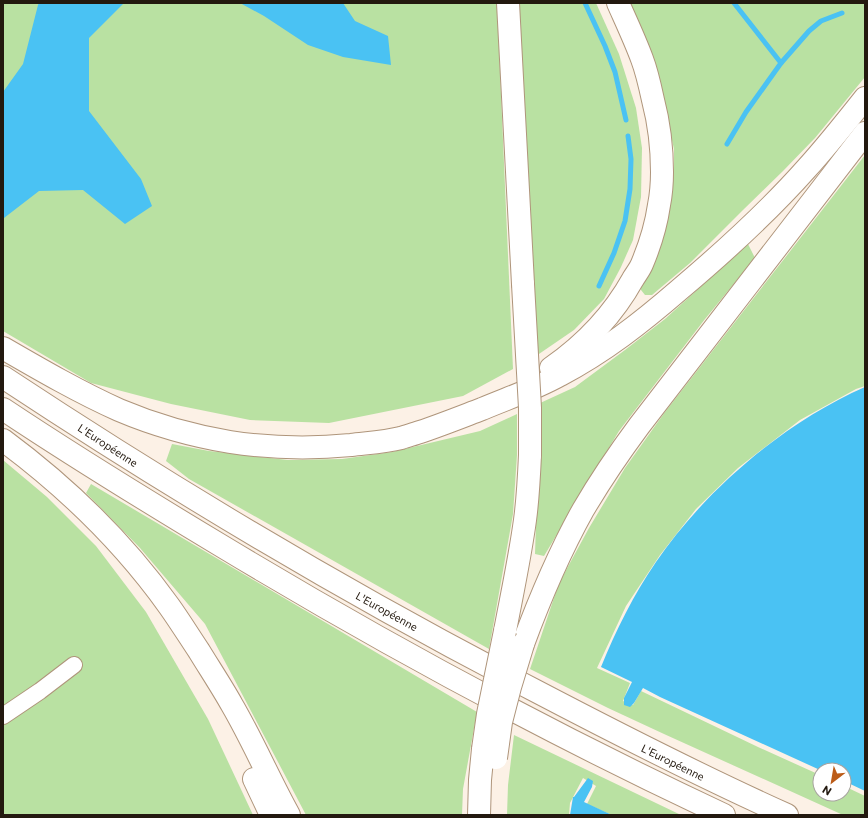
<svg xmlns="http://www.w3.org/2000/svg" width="868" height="818" viewBox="0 0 868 818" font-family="Commissioner,sans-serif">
<rect width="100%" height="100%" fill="#fcf1e6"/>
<g fill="#b9e1a2">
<path d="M3,3H497L513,369L463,396L329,423L250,420L171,404L91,383L3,331Z"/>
<path d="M517,3H596L619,54L636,108L642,148L641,197L633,240L621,267L604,299L574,330L536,356Z"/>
<path d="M625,3H865V77L815,138L783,171L743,210L690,263L652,295H645L641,290V284L672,189L674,167V149L660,88Z"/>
<path d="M865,155V386L856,389L800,420L738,468L696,509L660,555L626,606L597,668L630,683L623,701L633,705L641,691L758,747L820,775V794H844V786L865,796V815H843L664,734L608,708L530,669L559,583L589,528L625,468L665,412Z"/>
<path d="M748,244L755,258L705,319L619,431L544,556L535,554L539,434L538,404L575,387L625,350L665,319Z"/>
<path d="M517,414V455L513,514L489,649L189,479L166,461L172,444L209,451L288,460L342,459L392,452L480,431Z"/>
<path d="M3,460L47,497L96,546L146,612L208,719L253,815H3Z"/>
<path d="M91,484L477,712L463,789L462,815H306L205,624L140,548L86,493Z"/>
<path d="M514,735L681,815H612L587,804L596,786L583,778L570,803L569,815H507L508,785Z"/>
</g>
<g fill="#4ac2f3">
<path d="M39,3H124L89,38V111L141,179L152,206L125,224L83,190L39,191L4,218H3V92L23,64L38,5Z"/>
<path d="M240,3H343L355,21L388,36L391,65L343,57L308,45L264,16Z"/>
<path d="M865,387V791L844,781V770H820L660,697L643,688L634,703L630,707L624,705V698L632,682L601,667C616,630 634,594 656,562C706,489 785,422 865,387Z"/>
<path d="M588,778L593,781L592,787L584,802L612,815H570L573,797H574Z"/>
</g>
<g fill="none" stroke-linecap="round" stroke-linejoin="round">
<g stroke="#4ac2f3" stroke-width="5">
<path d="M585,3L605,46L615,72L626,120"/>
<path d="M781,63L809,31L821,21L842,13"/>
<path d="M727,144L746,112L781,63L734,3"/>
<path d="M599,286L614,253L625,221L630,189L631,159L628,136"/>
</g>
<defs>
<path id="street" d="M3,716L40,691L74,665"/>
<g id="highway">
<path d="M508,3L523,284"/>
<path d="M3,348C41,370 79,392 119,410C152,424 194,436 230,442C270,448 310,449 351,445C367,443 385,442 401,438C407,436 414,434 420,432C441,425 461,417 482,409C508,398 535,389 560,375C604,352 642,322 679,290C724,252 768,212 807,168C827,146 846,122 865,98"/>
<path d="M551,368C584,345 613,315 633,279C636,274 640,269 642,264C650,245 656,226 659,205C661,195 662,183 662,172C662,148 659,123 653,100C650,86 647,72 642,59C635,40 626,21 618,3"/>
<path d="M3,377C174,490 350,595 532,689C616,733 700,776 787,815"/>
<path d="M3,409C75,457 150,503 225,548C386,645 553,735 724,815"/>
<path d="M3,440C65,486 124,543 169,606C179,620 189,636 199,651C210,669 222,687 232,705C253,741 269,779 289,815"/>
<path d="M505,631C512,594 520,557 525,520C528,498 529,477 530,455"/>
<path d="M523,644C540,598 559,553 583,510C600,481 619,453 639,426L865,133"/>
<path d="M254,779L271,815"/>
<path d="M479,815L480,780L483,749"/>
</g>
</defs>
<use href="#street" stroke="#af957b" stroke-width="18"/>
<use href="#highway" stroke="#af957b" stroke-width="24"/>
<use href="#street" stroke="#fff" stroke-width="16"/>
<use href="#highway" stroke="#fff" stroke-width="22"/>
<defs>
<g id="highway-bridge">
<path d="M523,284L530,408V455"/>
<path d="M483,749L488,714L505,631"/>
<path d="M496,758L501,722L510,687L523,644"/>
</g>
</defs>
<use href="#highway-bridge" stroke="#af957b" stroke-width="24" stroke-linecap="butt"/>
<use href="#highway-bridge" stroke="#fff" stroke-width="22"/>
</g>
<g text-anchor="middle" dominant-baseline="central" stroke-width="3.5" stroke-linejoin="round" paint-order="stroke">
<g font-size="11" fill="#23190f" stroke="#fff">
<text transform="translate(108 445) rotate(33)">L'Européenne</text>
<text transform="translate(387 611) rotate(29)">L'Européenne</text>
<text transform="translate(673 762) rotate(26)">L'Européenne</text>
</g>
</g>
<rect width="868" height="818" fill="none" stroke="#23190f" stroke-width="8"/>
<g transform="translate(832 782) rotate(211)"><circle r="19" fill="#ffffff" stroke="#a7a39f"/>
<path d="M0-3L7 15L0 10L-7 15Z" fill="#bc5c18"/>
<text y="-6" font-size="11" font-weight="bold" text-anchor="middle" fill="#23190f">N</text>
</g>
</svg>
